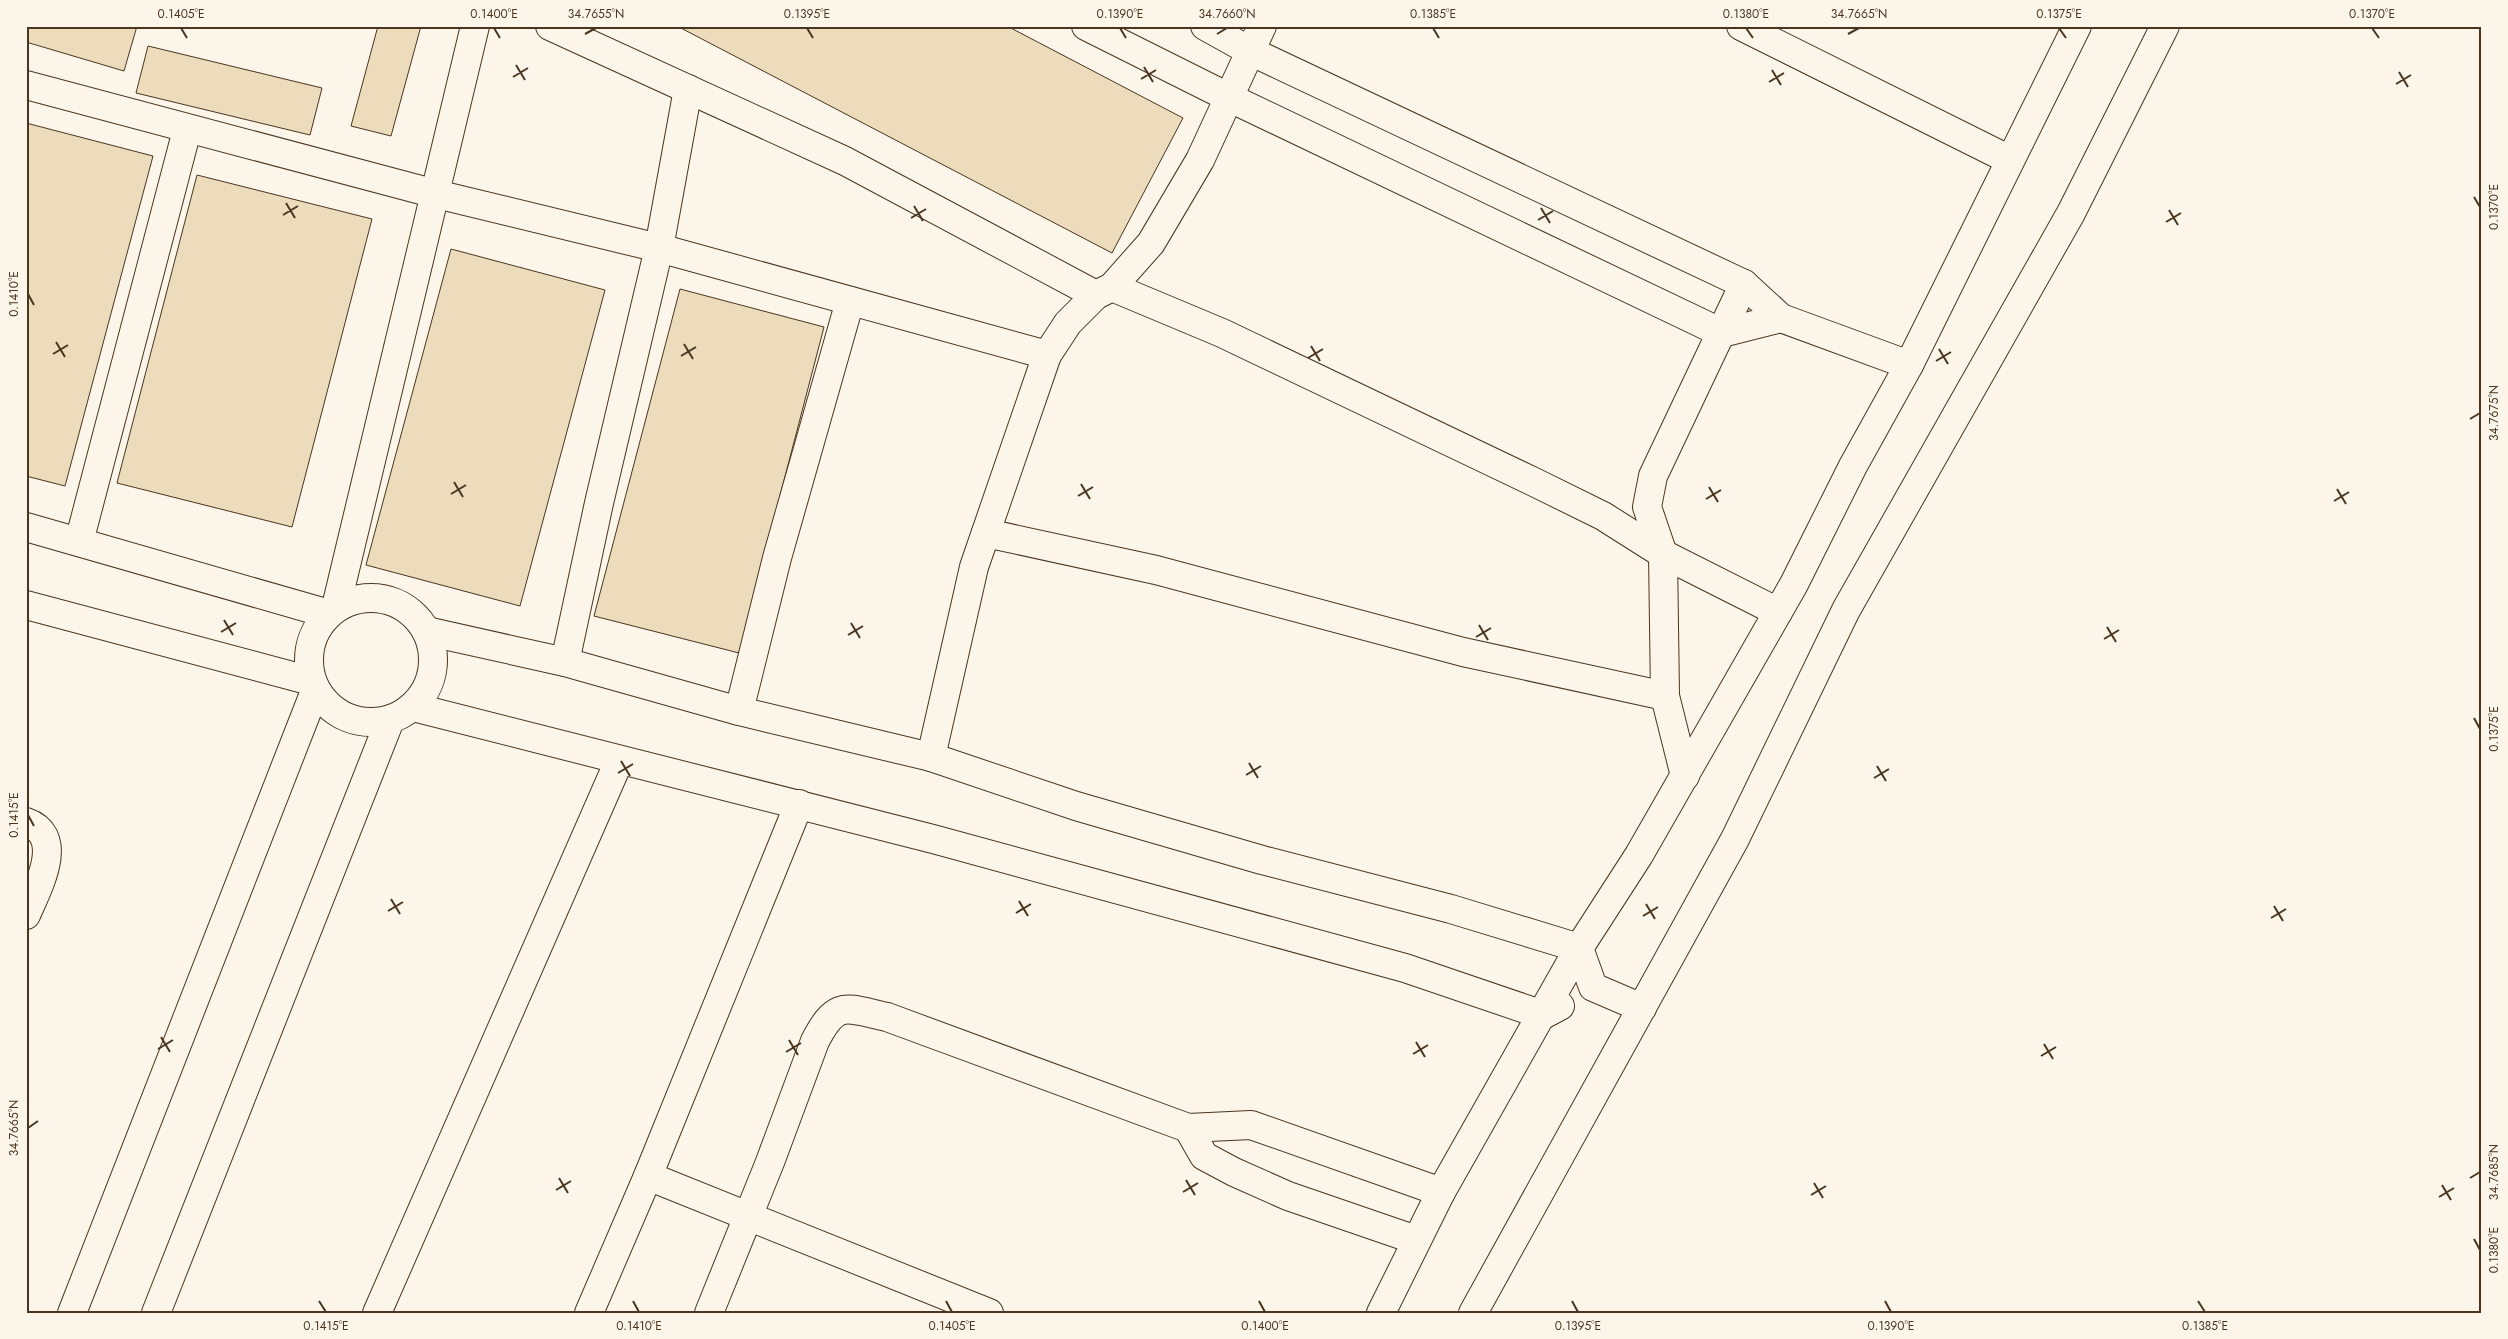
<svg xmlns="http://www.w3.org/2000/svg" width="2508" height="1339" viewBox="0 0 2508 1339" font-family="Jost,sans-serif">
<rect width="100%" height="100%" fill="#fbf6e9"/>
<g fill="#ecdcbc" stroke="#4a3520">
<path d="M26,26H137L124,71L26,42Z"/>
<path d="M378,26H421L391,136L351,126Z"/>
<path d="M677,26H1007L1183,118L1112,253Z"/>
<path d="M148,46L322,88L310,135L136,93Z"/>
<path d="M26,123L153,156L65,486L26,476Z"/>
<path d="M197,175L372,219L292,527L117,483Z"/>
<path d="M451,249L605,290L520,606L366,565Z"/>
<path d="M680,289L824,327L739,653L594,616Z"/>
</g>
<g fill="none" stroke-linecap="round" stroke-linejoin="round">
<defs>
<g id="street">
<path d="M550,26L845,161L1096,295"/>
<path d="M1086,26L1230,98L1722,333L1781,318"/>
<path d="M1205,26L1250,51L1744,284L1781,318L1909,365"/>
<path d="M1741,26L2010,160"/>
<path d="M26,85L436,194L659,248L1047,355"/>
<path d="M1112,287L1222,333L1534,482L1603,516L1663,554L1778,612"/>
<path d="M26,527L329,614"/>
<path d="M986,533L1156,570L1463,652L1665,696"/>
<path d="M79,542L187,130"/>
<circle cx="371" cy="660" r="62"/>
<path d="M26,605L311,681"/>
<path d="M336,607L475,26"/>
<path d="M426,631L565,662L739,711L931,757L1076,806L1262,860L1451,909L1579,948L1593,987L1642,1008"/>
<path d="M565,662L599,503L659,248L688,89"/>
<path d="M413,707L933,839L1405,968L1543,1015L1560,1006"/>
<path d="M739,711L777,558L850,301"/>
<path d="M931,757L974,567L1047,355L1068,323L1096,295L1112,287L1151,243L1200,160L1262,26"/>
<path d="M1685,776L1665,696L1663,554L1647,507L1653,476L1744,284"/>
<path d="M26,822C67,836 37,889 26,915"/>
<path d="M1188,1128L1204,1156L1234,1172L1288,1196L1416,1240"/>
<path d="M648,1176L989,1313"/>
<path d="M72,1313L315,691"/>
<path d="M156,1313L390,720"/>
<path d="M377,1313L619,761"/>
<path d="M589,1313L648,1176L799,804"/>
<path d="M709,1313L770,1162L815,1041C837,999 845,1008 887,1017L1188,1128L1251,1125L1441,1192"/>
<path d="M1381,1313L1441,1192L1579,948L1639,855L1794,584L1853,466L1909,365L2077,26"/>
</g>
<path id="secondary" d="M1473,1313L1735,839L1846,610L2071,213L2165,26"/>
</defs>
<use href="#street" stroke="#4a3520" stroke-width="30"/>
<use href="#secondary" stroke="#4a3520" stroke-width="30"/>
<use href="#street" stroke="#fbf6e9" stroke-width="28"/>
<use href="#secondary" stroke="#fbf6e9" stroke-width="28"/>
</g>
<path fill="none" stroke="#4a3520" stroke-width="2" d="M181,28L187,38M494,28L500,38M807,28L813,38M1120,28L1126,38M1433,28L1439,38M1746,28L1753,38M2059,28L2066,38M2372,28L2379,38M585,34L596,28M1217,34L1227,28M1848,34L1859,28M516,65L525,80M1144,67L1153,82M1772,70L1781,85M2399,72L2408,87M513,77L528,68M1141,79L1156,70M1769,82L1784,73M2396,84L2411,75M2474,197L2480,207M286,203L295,218M914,206L923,221M1541,208L1550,223M2169,210L2178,225M283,215L298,206M911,218L926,209M1538,220L1553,211M2166,222L2181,213M28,294L34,305M56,342L65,357M684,344L693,359M1311,346L1320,361M1939,349L1948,364M53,354L68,345M681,356L696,347M1308,358L1323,349M1936,361L1951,352M2470,419L2480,413M454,482L463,497M1081,484L1090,499M1709,487L1718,502M2337,489L2346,504M451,494L466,485M1078,496L1093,487M1706,499L1721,490M2334,501L2349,492M224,620L233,635M851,623L860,638M1479,625L1488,640M2107,627L2116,642M221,632L236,623M848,635L863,626M1476,637L1491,628M2104,639L2119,630M2474,718L2480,729M621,761L630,776M1249,763L1258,778M1877,766L1886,781M618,773L633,764M1246,775L1261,766M1874,778L1889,769M28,815L34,826M391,899L400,914M1019,901L1028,916M1646,904L1655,919M2274,906L2283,921M388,911L403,902M1016,913L1031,904M1643,916L1658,907M2271,918L2286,909M161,1037L170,1052M789,1040L798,1055M1416,1042L1425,1057M2044,1044L2053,1059M158,1049L173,1040M786,1052L801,1043M1413,1054L1428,1045M2041,1056L2056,1047M28,1128L38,1121M559,1178L568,1193M2470,1178L2480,1172M1186,1180L1195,1195M1814,1183L1823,1198M2442,1185L2451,1200M556,1190L571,1181M1183,1192L1198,1183M1811,1195L1826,1186M2439,1197L2454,1188M2474,1239L2480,1250M319,1301L326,1312M633,1301L639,1312M946,1301L952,1312M1259,1301L1265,1312M1572,1301L1578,1312M1885,1301L1891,1312M2198,1301L2205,1312"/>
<rect width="2508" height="1339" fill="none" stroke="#fbf6e9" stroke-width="55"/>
<rect x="28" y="28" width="2452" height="1284" fill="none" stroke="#4a3520" stroke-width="2"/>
<g font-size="12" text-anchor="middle" fill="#4a3520">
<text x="181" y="18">0.1405°E</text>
<text x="494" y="18">0.1400°E</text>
<text x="596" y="18">34.7655°N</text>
<text x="807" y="18">0.1395°E</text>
<text x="1120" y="18">0.1390°E</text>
<text x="1227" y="18">34.7660°N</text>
<text x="1433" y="18">0.1385°E</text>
<text x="1746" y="18">0.1380°E</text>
<text x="1859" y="18">34.7665°N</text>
<text x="2059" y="18">0.1375°E</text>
<text x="2372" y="18">0.1370°E</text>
<text transform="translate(2494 207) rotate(-90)" y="4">0.1370°E</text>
<text transform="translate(14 294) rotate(-90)" y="4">0.1410°E</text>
<text transform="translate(2494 413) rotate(-90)" y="4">34.7675°N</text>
<text transform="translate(2494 729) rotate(-90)" y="4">0.1375°E</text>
<text transform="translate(14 815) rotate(-90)" y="4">0.1415°E</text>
<text transform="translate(14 1128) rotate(-90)" y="4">34.7665°N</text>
<text transform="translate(2494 1172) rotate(-90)" y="4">34.7685°N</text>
<text transform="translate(2494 1250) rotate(-90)" y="4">0.1380°E</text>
<text x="326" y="1330">0.1415°E</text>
<text x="639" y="1330">0.1410°E</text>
<text x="952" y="1330">0.1405°E</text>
<text x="1265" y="1330">0.1400°E</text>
<text x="1578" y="1330">0.1395°E</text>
<text x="1891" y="1330">0.1390°E</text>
<text x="2205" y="1330">0.1385°E</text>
</g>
</svg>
